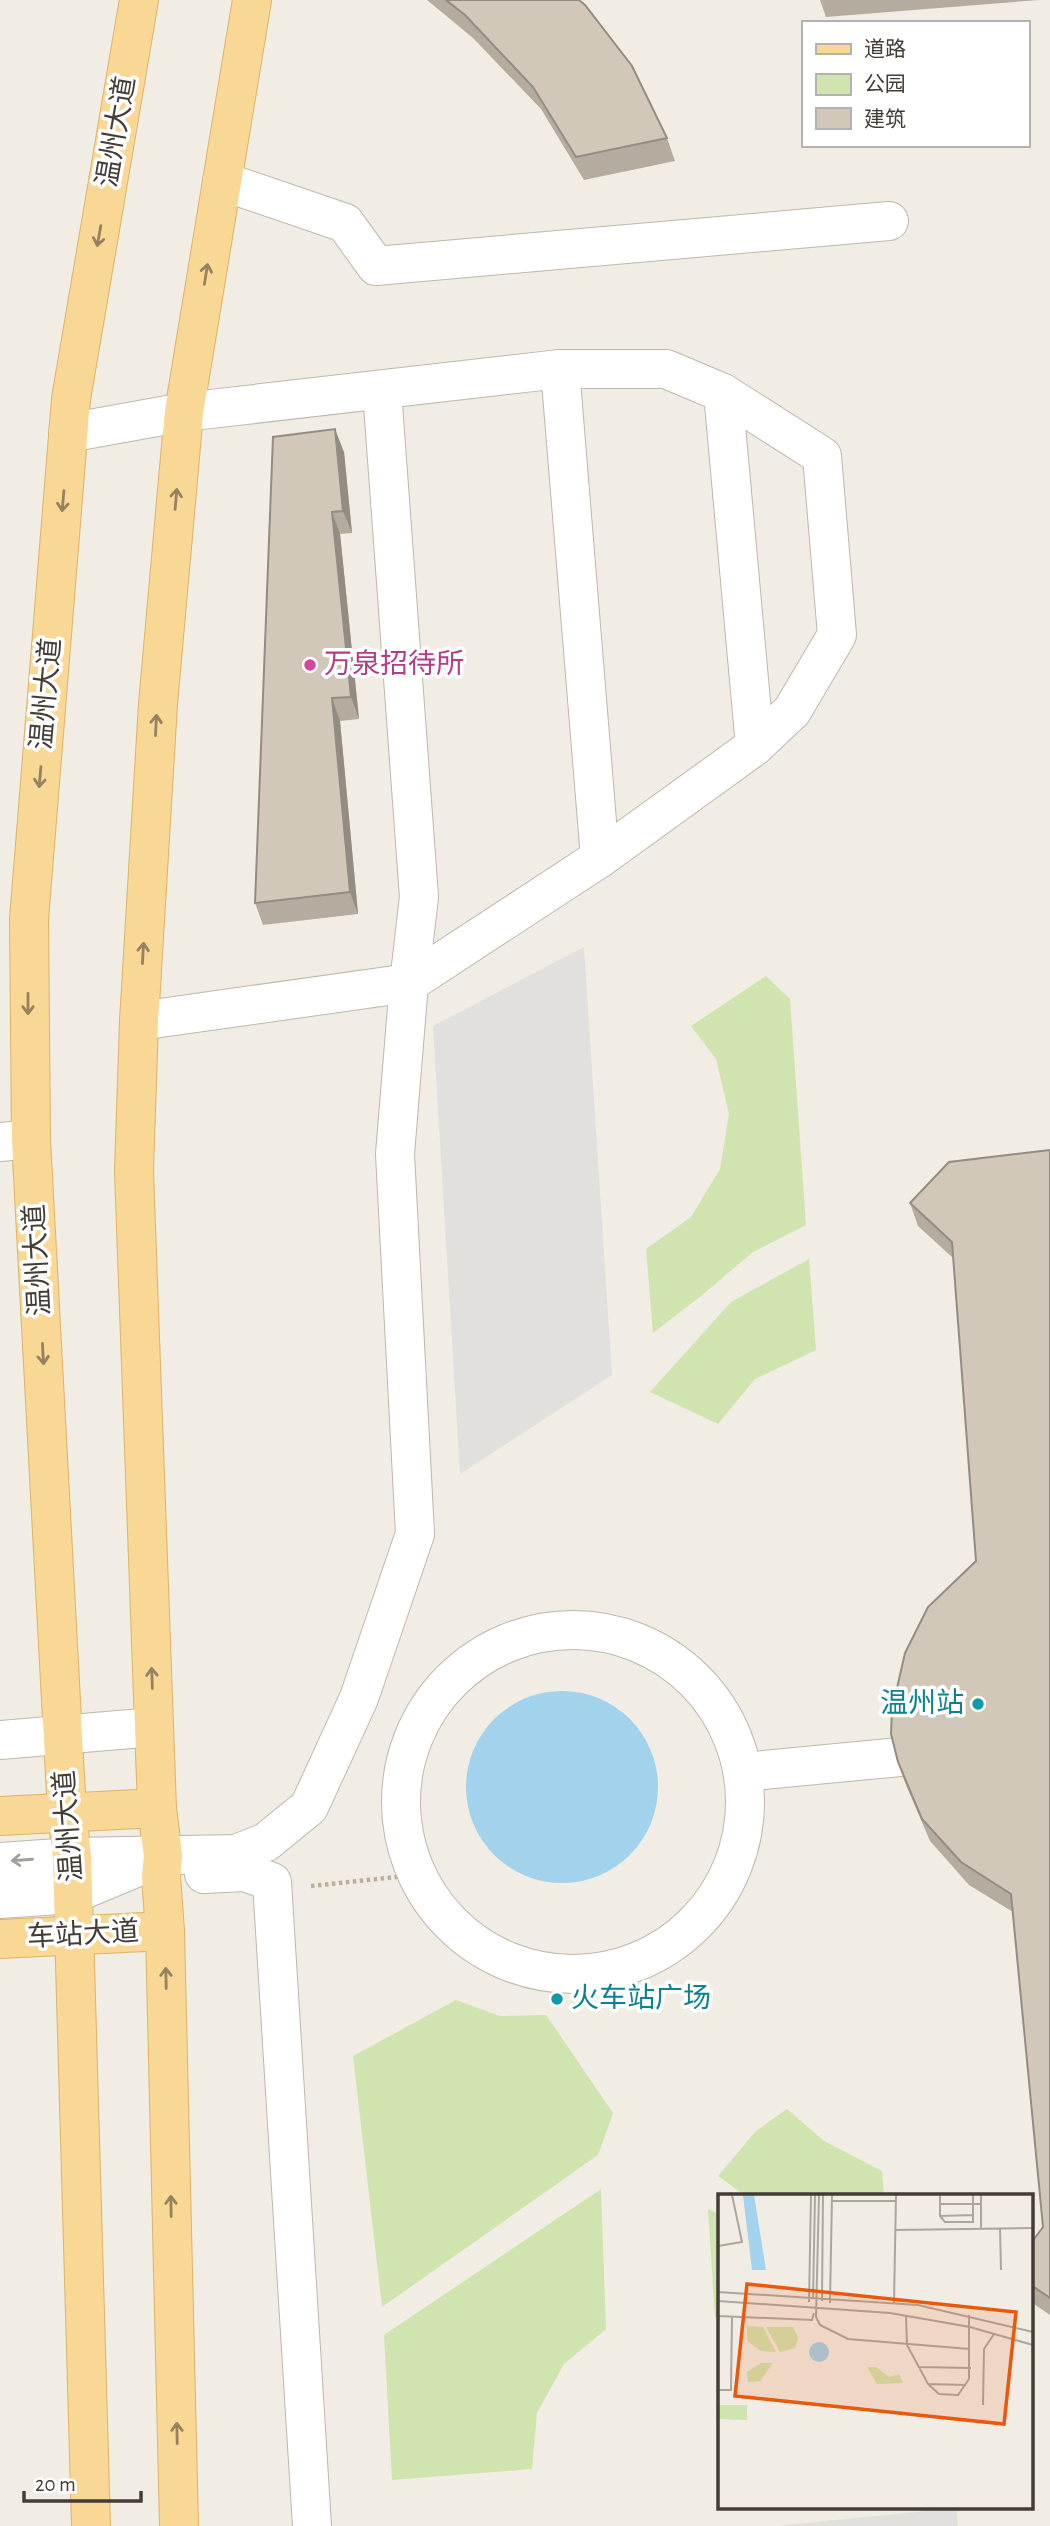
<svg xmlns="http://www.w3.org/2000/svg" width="1050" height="2526" viewBox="0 0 1050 2526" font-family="'Alegreya Sans','Noto Sans SC',sans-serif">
<rect width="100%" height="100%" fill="#f1ede4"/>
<g fill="#cfe4ae">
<path d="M766,976L790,999L806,1225L753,1252L701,1296L653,1333L646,1249L691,1217L720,1169L729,1114L716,1059L691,1026Z"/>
<path d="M809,1259L816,1350L755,1379L718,1424L650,1392L731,1302Z"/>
<path d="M456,2000L500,2016L546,2015L613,2113L598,2155L382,2307L353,2056Z"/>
<path d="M787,2109L824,2141L882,2171L884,2195H744L718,2176L756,2131Z"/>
<path d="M601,2189L606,2329L564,2364L537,2413L532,2469L392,2480L384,2335Z"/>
<path d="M708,2209L719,2214V2319L715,2317Z"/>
</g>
<g fill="#e2e0dd">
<path d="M584,947L612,1375L460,1474L433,1026Z"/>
<path d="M956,2508L958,2526H776Z"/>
</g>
<circle fill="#a2d2ec" cx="562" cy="1787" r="96"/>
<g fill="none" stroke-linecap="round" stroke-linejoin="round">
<defs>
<g id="minor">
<path d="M222,181L345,223L376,266L889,221"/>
<path d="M560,369L600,858"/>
<path d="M723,393L755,746"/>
<path d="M68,433L184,412L560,369H666L723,393L822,456L837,635L792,711L755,746L600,858L409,983L139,1021"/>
<path d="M0,1142L31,1139"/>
<circle cx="573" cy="1802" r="172"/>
<path d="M0,1740L154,1727"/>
<path d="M743,1772L900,1757"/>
<path d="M0,1862L72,1857L236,1854L266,1842L309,1807L359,1698L415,1534L395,1154L409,983L419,897L382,391"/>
<path d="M204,1874L245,1872L272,1882L312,2526"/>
<path d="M0,1899L73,1894L145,1864"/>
</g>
<g id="major">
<path d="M0,1816L157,1808"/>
<path d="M0,1939L165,1931"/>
<path d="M91,2526L72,1857L67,1813L31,1139L29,919L71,399L139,0"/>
<path d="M179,2526L165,1931L161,1877L163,1856L157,1808L134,1171L139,1021L158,704L184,412L252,0"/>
</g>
</defs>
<use href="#minor" stroke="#bfb7aa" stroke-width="40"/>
<use href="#major" stroke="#deb366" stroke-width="40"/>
<path stroke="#bdaf99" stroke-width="4.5" stroke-dasharray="3.5 3.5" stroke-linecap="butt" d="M311,1886L415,1875"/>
<use href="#minor" stroke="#fff" stroke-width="38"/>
<use href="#major" stroke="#f9d795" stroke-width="38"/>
</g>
<g fill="#b5aca0">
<path d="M427,0H579L667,138L675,161L584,180L541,109L473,38Z"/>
<path d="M820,0H1039L826,17Z"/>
<path d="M344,452L352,533L340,534L359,719L340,721L358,914L263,925L255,903Z"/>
<path d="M1050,1150V2315L1031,2302V2243L1043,2227L1013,1912L969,1885L930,1841L906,1785L898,1762L976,1561L953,1258L918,1226L910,1203Z"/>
</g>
<g fill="#938c82">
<path d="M335,429L344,452L352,533L343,511Z"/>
<path d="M332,512L340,534L359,719L351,697Z"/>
<path d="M332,698L340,721L358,914L350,892Z"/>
</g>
<g fill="#d2c8ba" stroke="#938c82" stroke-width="2">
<path d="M446,0H579L585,5L632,66L667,138L576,157L533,87L465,15Z"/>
<path d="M335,429L343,511L332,512L351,697L332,698L350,892L255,903L273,437Z"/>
<path d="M1050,1150V2298L1031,2285V2243L1043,2227L1011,1894L961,1862L922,1819L898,1762L891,1734L892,1710L905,1653L928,1607L976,1561L952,1242L910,1203L949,1162Z"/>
</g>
<defs><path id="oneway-shaft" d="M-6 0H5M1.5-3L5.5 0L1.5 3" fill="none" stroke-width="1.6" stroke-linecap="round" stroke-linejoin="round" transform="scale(1.75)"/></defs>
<g stroke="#958260">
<use href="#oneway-shaft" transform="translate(99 236) rotate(100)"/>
<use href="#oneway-shaft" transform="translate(206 274) rotate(-81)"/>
<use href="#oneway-shaft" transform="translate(176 499) rotate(-85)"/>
<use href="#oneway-shaft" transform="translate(63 501) rotate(95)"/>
<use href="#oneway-shaft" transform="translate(156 725) rotate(-87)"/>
<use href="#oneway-shaft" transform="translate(40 777) rotate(95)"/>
<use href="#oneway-shaft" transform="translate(143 953) rotate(-87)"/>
<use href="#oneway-shaft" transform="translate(28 1004) rotate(90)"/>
<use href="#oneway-shaft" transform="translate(43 1354) rotate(87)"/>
<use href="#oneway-shaft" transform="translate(152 1678) rotate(-92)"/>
<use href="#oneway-shaft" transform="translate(166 1978) rotate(-91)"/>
<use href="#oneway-shaft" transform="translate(171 2206) rotate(-91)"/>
<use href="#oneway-shaft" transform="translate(177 2433) rotate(-91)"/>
</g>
<use stroke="#a19e9a" href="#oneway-shaft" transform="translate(22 1860) rotate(176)"/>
<circle fill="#d1479c" stroke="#fff" stroke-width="2.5" cx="310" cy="665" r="7"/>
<g fill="#0f9aa8" stroke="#fff" stroke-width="2.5">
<circle cx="978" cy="1704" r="7"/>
<circle cx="557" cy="1999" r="7"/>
</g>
<g text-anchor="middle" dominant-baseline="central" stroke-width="7" stroke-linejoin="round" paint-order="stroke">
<g font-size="28" fill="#433d35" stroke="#fff">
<text transform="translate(117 132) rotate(-80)">温州大道</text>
<text transform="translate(47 694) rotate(-85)">温州大道</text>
<text transform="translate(38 1260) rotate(-93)">温州大道</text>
<text transform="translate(69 1826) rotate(-94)">温州大道</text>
<text transform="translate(83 1935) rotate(-3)">车站大道</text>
</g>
<g font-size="28" fill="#b23c85" stroke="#fff" text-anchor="start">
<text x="324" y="665">万泉招待所</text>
</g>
<g font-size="28" fill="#0d838f" stroke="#fff" text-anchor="end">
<text x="964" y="1704">温州站</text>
<text x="571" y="1999" text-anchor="start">火车站广场</text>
</g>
</g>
<g transform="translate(718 2194)">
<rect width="315" height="315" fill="#f1ede4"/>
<path d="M29,132L45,133L58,158L43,157L29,147ZM48,133H75L80,144L77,154L62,158ZM43,169H55L42,187L30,188L29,178ZM149,173H158L171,183L181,180L185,189L159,190ZM0,211H29V226L0,225Z" fill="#cfe4ae"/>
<path d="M25,1H36L48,76H34ZM91 158a10 10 0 1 1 20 0a10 10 0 1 1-20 0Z" fill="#a2d2ec"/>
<path fill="none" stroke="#aba79e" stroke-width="2" d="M101,1L98,123L102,131L130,145L252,155M222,1V22L255,21M263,1V34M113,7H178M222,10H263M222,22L227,28H255V1M282,34L283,76M178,36L315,34M0,52L24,48L14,1M0,98L200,111L315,138M95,105L97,1M0,107L172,119L252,133L315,151M104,107L105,1M91,108L93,1M112,109L114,1M176,109L178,1M0,122L94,126L96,119M188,122L189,151L210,190L221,200L240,201L251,185V121M200,173L253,174M210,190L248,191M0,196H13L14,123M265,211L266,155L276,140"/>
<path fill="#e8590c" fill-opacity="0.15" stroke="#e8590c" stroke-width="3.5" d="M29,90L298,118L286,230L17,202Z"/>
<rect width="315" height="315" fill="none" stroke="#433d35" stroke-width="3.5"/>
</g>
<rect x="802" y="21" width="228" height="126" fill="#ffffff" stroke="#b4b1ae" stroke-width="2"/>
<rect x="816" y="44" width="35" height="10" fill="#f9d795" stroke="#b4b1ae" stroke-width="2"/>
<text x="864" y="56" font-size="21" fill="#433d35">道路</text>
<rect x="816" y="74" width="35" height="21" fill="#cfe4ae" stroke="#b4b1ae" stroke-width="2"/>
<text x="864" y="91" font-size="21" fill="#433d35">公园</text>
<rect x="816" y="108" width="35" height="21" fill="#d2c8ba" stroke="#b4b1ae" stroke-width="2"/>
<text x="864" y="126" font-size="21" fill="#433d35">建筑</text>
<path d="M24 2491v10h117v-10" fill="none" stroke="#433d35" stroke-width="3.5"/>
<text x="35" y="2491" font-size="21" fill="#433d35" stroke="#ffffff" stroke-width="5" paint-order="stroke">20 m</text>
</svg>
